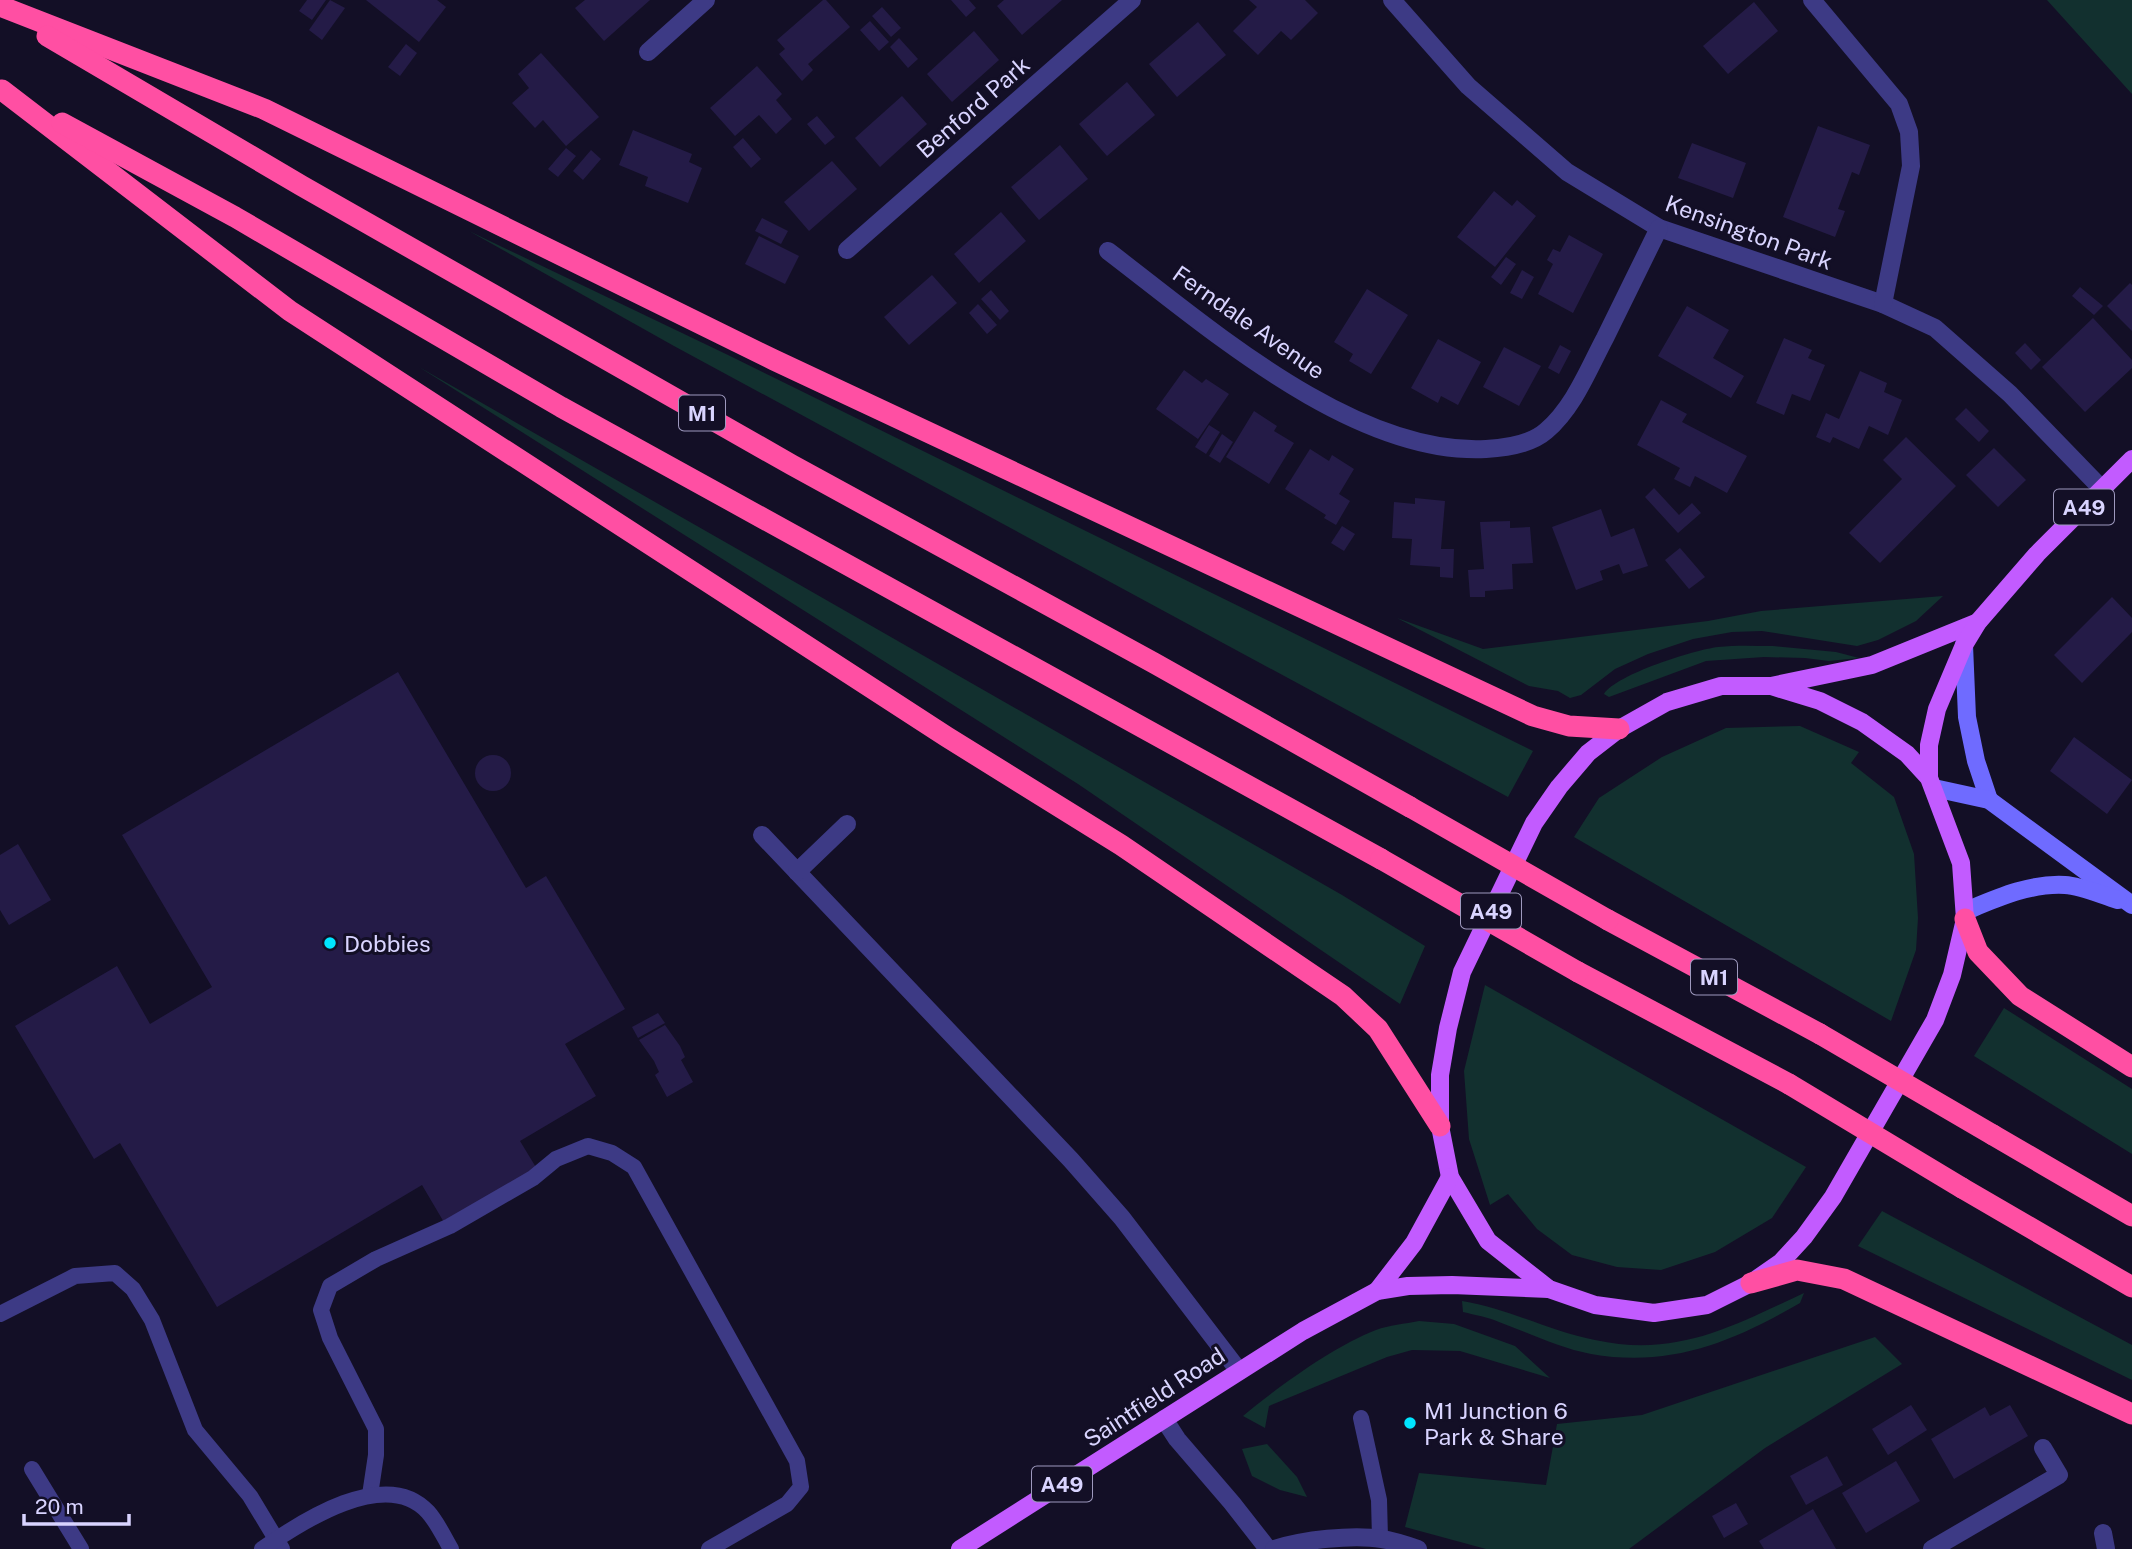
<svg xmlns="http://www.w3.org/2000/svg" width="2132" height="1549" viewBox="0 0 2132 1549" font-family="'Public Sans',sans-serif">
<rect width="100%" height="100%" fill="#130f26"/>
<g fill="#12302f">
<path d="M2047,0H2132V94Z"/>
<path d="M469,231L728,355L1533,751L1508,797L674,346Z"/>
<path d="M419,367L1342,895L1425,946L1400,1004L1078,784Z"/>
<path d="M1943,596L1916,621L1878,640L1857,646L1762,631L1732,632L1693,639L1648,654L1615,669L1581,695L1570,698L1558,691L1529,686L1397,618L1483,649L1708,621L1761,611Z"/>
<path d="M1773,646L1836,652L1859,658L1829,661L1805,658L1764,657L1706,661L1609,697L1604,694C1617,674 1694,650 1718,647C1736,645 1755,646 1773,646Z"/>
<path d="M1800,726L1859,752L1851,763L1894,797L1914,854L1918,918L1916,950L1891,1021L1574,837L1599,798L1662,757L1726,728Z"/>
<path d="M1485,985L1806,1167L1772,1218L1715,1252L1661,1270L1617,1267L1572,1255L1537,1229L1508,1194L1490,1205L1469,1139L1464,1071Z"/>
<path d="M2004,1008L2132,1089V1154L1974,1056Z"/>
<path d="M1882,1211L2132,1345V1380L1858,1246Z"/>
<path d="M1804,1293L1800,1303C1733,1342 1670,1368 1591,1354C1559,1348 1529,1333 1499,1322C1488,1317 1475,1315 1463,1312L1462,1301C1507,1308 1549,1331 1595,1340C1677,1358 1733,1326 1804,1293Z"/>
<path d="M1419,1321L1454,1324L1515,1346L1550,1378L1460,1351L1412,1350L1387,1357L1269,1406L1265,1428L1243,1416C1278,1387 1334,1346 1376,1330C1389,1325 1405,1324 1419,1321Z"/>
<path d="M1875,1337L1902,1364L1765,1448L1629,1549H1486L1405,1527L1419,1473L1546,1485L1557,1424L1642,1415Z"/>
<path d="M1267,1444L1297,1477L1307,1497L1280,1490L1252,1476L1242,1449Z"/>
</g>
<g fill="#241b47">
<path d="M307,0H326L312,20L299,11Z"/>
<path d="M330,0L345,8L322,40L309,30Z"/>
<path d="M366,0H437L446,7L419,42Z"/>
<path d="M585,0H650L604,41L575,8Z"/>
<path d="M823,0H826L850,27L808,64L813,70L802,81L779,54L785,49L777,40Z"/>
<path d="M951,0H969L976,8L966,17Z"/>
<path d="M1004,0H1062L1022,35L997,6Z"/>
<path d="M1249,0H1305L1318,13L1291,40L1281,31L1258,55L1233,31L1257,7Z"/>
<path d="M1754,2L1778,31L1728,74L1703,46Z"/>
<path d="M882,7L901,28L891,37L872,16Z"/>
<path d="M870,21L889,42L879,51L860,30Z"/>
<path d="M1198,22L1226,55L1177,97L1149,64Z"/>
<path d="M974,31L999,60L952,102L927,74Z"/>
<path d="M899,38L918,59L908,68L890,47Z"/>
<path d="M406,44L417,53L400,76L388,67Z"/>
<path d="M541,53L599,117L566,146L543,120L535,128L512,103L529,88L518,74Z"/>
<path d="M757,66L782,94L776,100L792,119L776,134L759,115L735,136L710,108Z"/>
<path d="M1127,82L1155,115L1107,156L1079,124Z"/>
<path d="M902,96L927,124L880,167L855,138Z"/>
<path d="M817,116L835,137L825,145L807,124Z"/>
<path d="M1818,126L1870,145L1859,175L1852,172L1838,209L1845,211L1835,237L1783,217Z"/>
<path d="M633,130L692,154L689,162L702,168L688,203L645,186L648,177L619,165Z"/>
<path d="M743,138L761,159L751,168L733,147Z"/>
<path d="M1692,143L1746,163L1733,198L1678,178Z"/>
<path d="M1060,145L1088,179L1039,220L1011,187Z"/>
<path d="M566,148L576,156L558,177L548,169Z"/>
<path d="M591,150L601,159L583,180L573,171Z"/>
<path d="M832,161L857,189L809,231L784,202Z"/>
<path d="M1494,191L1512,206L1517,200L1536,216L1495,267L1457,237Z"/>
<path d="M1001,212L1026,241L979,283L954,254Z"/>
<path d="M762,218L788,231L781,244L755,231Z"/>
<path d="M1569,235L1603,254L1573,313L1538,294L1553,264L1547,260L1553,249L1560,252Z"/>
<path d="M759,236L799,256L785,284L745,264Z"/>
<path d="M1506,257L1516,264L1501,285L1491,277Z"/>
<path d="M1522,270L1534,277L1522,299L1510,293Z"/>
<path d="M932,275L957,303L909,345L884,317Z"/>
<path d="M2130,283L2132,285V331L2107,306Z"/>
<path d="M2080,287L2103,306L2094,315L2072,296Z"/>
<path d="M1367,289L1408,315L1371,374L1349,361L1353,354L1334,342Z"/>
<path d="M991,290L1009,311L1000,320L981,299Z"/>
<path d="M978,304L997,325L987,334L969,313Z"/>
<path d="M1687,306L1729,330L1713,358L1744,376L1731,398L1658,356Z"/>
<path d="M2093,318L2132,360V368L2085,412L2042,367Z"/>
<path d="M1784,338L1812,350L1808,358L1825,365L1810,401L1792,394L1784,415L1756,403Z"/>
<path d="M1438,339L1481,362L1458,405L1441,396L1438,403L1411,388Z"/>
<path d="M2025,343L2041,360L2031,370L2015,353Z"/>
<path d="M1560,345L1571,351L1559,374L1548,368Z"/>
<path d="M1504,347L1541,366L1519,406L1483,387Z"/>
<path d="M1184,370L1202,383L1206,379L1229,394L1198,439L1156,409Z"/>
<path d="M1860,371L1887,383L1884,392L1902,400L1888,435L1869,426L1859,449L1833,437L1830,443L1816,437L1826,413L1839,419Z"/>
<path d="M1661,400L1687,414L1682,422L1747,456L1727,493L1695,476L1690,487L1674,479L1680,468L1637,445Z"/>
<path d="M1966,408L1989,431L1979,442L1955,419Z"/>
<path d="M1254,411L1277,426L1274,431L1294,443L1269,484L1226,457Z"/>
<path d="M1209,425L1220,432L1206,454L1195,447Z"/>
<path d="M1222,434L1233,442L1220,463L1209,456Z"/>
<path d="M1906,437L1956,486L1880,563L1849,533L1902,479L1883,460Z"/>
<path d="M1994,448L2026,480L1998,507L1966,475Z"/>
<path d="M1310,449L1329,461L1332,455L1354,469L1339,494L1350,501L1336,525L1324,518L1326,515L1285,489Z"/>
<path d="M1654,488L1679,515L1692,503L1701,513L1678,533L1645,497Z"/>
<path d="M1415,498L1445,501L1441,549H1454L1453,578L1440,577V567L1410,565L1412,539L1392,538L1394,502L1415,504Z"/>
<path d="M1601,509L1611,537L1634,528L1648,566L1623,574L1619,564L1600,571L1603,580L1576,590L1552,527Z"/>
<path d="M1510,521V528L1530,527L1533,563L1512,564L1513,589L1485,591V597H1470L1468,570L1484,569L1480,522Z"/>
<path d="M1342,526L1355,534L1344,551L1331,543Z"/>
<path d="M1680,548L1705,577L1689,589L1665,560Z"/>
<path d="M2112,597L2132,618V632L2082,683L2054,655Z"/>
<path d="M398,672L526,888L546,876L625,1009L565,1044L596,1096L520,1141L537,1169L445,1224L422,1185L217,1307L120,1143L94,1159L15,1026L117,966L150,1024L212,987L122,835Z"/>
<path d="M2074,737L2132,780L2107,814L2050,771Z"/>
<circle cx="493" cy="773" r="18"/>
<path d="M18,844L51,900L9,925L0,910V855Z"/>
<path d="M658,1013L665,1023L638,1038L632,1027Z"/>
<path d="M665,1025L680,1046L685,1057L681,1060L693,1082L667,1097L655,1075L659,1072L654,1061L639,1040Z"/>
<path d="M1911,1405L1927,1430L1888,1455L1872,1429Z"/>
<path d="M2010,1405L2028,1436L1954,1479L1931,1439L1985,1407L1990,1416Z"/>
<path d="M1827,1456L1843,1485L1806,1505L1790,1476Z"/>
<path d="M1896,1461L1920,1501L1866,1533L1842,1493Z"/>
<path d="M1736,1503L1748,1524L1724,1538L1712,1516Z"/>
<path d="M1813,1509L1836,1549H1764L1759,1541Z"/>
</g>
<g fill="none" stroke-linecap="round" stroke-linejoin="round">
<g stroke="#3d3a85" stroke-width="16">
<path d="M0,1314L75,1276L115,1273L133,1289L152,1320L195,1430L250,1496L282,1549"/>
<path d="M1361,1418L1379,1500L1380,1538"/>
<path d="M32,1469L81,1549"/>
<path d="M370,1495L376,1455V1429L330,1338L321,1310L330,1286L376,1259L450,1226L533,1178L556,1159L588,1146L612,1153L634,1167L797,1461L801,1487L787,1504L709,1549"/>
<path d="M262,1549C301,1522 386,1466 428,1512C437,1522 444,1537 451,1549"/>
</g>
<g stroke="#3d3a85" stroke-width="18">
<path d="M1392,0L1468,86L1567,172L1659,228L1883,304L1935,328L2010,394L2102,489"/>
<path d="M1812,0L1899,104L1909,132L1911,166L1883,304"/>
<path d="M648,52L706,0"/>
<path d="M847,250L1132,0"/>
<path d="M1108,251C1208,327 1354,456 1486,449C1505,448 1530,445 1546,431C1574,407 1588,370 1605,338C1623,301 1641,265 1659,228"/>
<path d="M762,835L1071,1160L1122,1218L1239,1371"/>
<path d="M797,872L847,824"/>
<path d="M1164,1419L1177,1439L1232,1503L1268,1549"/>
<path d="M2103,1533L2106,1549"/>
<path d="M1274,1549C1303,1540 1352,1534 1382,1539C1394,1541 1406,1545 1418,1549"/>
<path d="M1932,1549L2059,1475L2043,1448"/>
</g>
<g stroke="#6f6bff" stroke-width="18">
<path d="M1964,645L1967,717L1976,761L1989,800"/>
<path d="M1934,788L1989,800L2132,905"/>
<path d="M1966,911C1997,898 2030,883 2065,885C2082,886 2101,895 2118,900"/>
</g>
<g stroke="#c25bff" stroke-width="18">
<path d="M1771,686L1820,701L1862,722L1907,754L1929,778L1961,863L1965,919L1952,975L1935,1020L1833,1197L1804,1237L1781,1262L1751,1283L1707,1305L1654,1313L1595,1305L1549,1289L1488,1241L1450,1177L1440,1126V1075L1448,1028L1462,972L1534,823L1559,787L1588,753L1619,729L1667,702L1721,686H1771L1872,665L1978,622"/>
<path d="M1929,778V745L1937,709L1964,645L1978,622L2037,554L2132,459"/>
<path d="M1377,1291L1414,1243L1450,1177"/>
<path d="M960,1549L1303,1331L1377,1291L1408,1286L1452,1285L1549,1289"/>
</g>
<g stroke="#ff4fa3" stroke-width="21">
<path d="M0,6L264,109L774,360L1533,716L1569,726L1619,729"/>
<path d="M47,36L302,186L792,465L1154,663L1410,807"/>
<path d="M2,90L290,311L947,737L1121,845L1343,996L1378,1029L1440,1126"/>
<path d="M62,123L235,217L561,407L1381,859"/>
<path d="M1965,919L1978,952L2020,996L2132,1067"/>
<path d="M1608,920L1820,1034"/>
<path d="M1578,972L1789,1084"/>
<path d="M1993,1135L2132,1216"/>
<path d="M1962,1188L2132,1287"/>
<path d="M1751,1283L1797,1270L1844,1279L2132,1414"/>
</g>
<g stroke="#ff4fa3" stroke-width="21">
<path d="M1410,807L1608,920"/>
<path d="M1381,859L1578,972"/>
<path d="M1820,1034L1993,1135"/>
<path d="M1789,1084L1962,1188"/>
</g>
</g>
<g fill="#00e5ff" stroke="#130f26" stroke-width="2.5">
<circle cx="330" cy="943" r="7"/>
<circle cx="1410" cy="1423" r="7"/>
</g>
<g text-anchor="middle" dominant-baseline="central" stroke-width="6" stroke-linejoin="round" paint-order="stroke">
<g fill="#130f26" stroke="#9e99be" stroke-width="2">
<rect x="679" y="395.5" width="46" height="35" rx="5"/>
<rect x="2054" y="489.5" width="60" height="35" rx="5"/>
<rect x="1461" y="893.5" width="60" height="35" rx="5"/>
<rect x="1691" y="959.5" width="46" height="35" rx="5"/>
<rect x="1032" y="1466.5" width="60" height="35" rx="5"/>
</g>
<g font-size="21" font-weight="bold" fill="#d9d4ff">
<text x="702" y="413">M1</text>
<text x="2084" y="507">A49</text>
<text x="1491" y="911">A49</text>
<text x="1714" y="977">M1</text>
<text x="1062" y="1484">A49</text>
</g>
<g font-size="23" fill="#d9d4ff" stroke="#130f26">
<text transform="translate(973 107) rotate(-41)">Benford Park</text>
<text transform="translate(1749 232) rotate(20)">Kensington Park</text>
<text transform="translate(1249 322) rotate(35)">Ferndale Avenue</text>
<text transform="translate(1154 1397) rotate(-33)">Saintfield Road</text>
</g>
<g font-size="23" fill="#d9d4ff" stroke="#130f26" text-anchor="start">
<text x="344" y="943">Dobbies</text>
<text x="1424" y="1410">M1 Junction 6<tspan x="1424" dy="26">Park &amp; Share</tspan></text>
</g>
</g>
<path d="M24 1514v10h105v-10" fill="none" stroke="#d9d4ff" stroke-width="3.5"/>
<text x="35" y="1514" font-size="21" fill="#d9d4ff" stroke="#130f26" stroke-width="5" paint-order="stroke">20 m</text>
</svg>
